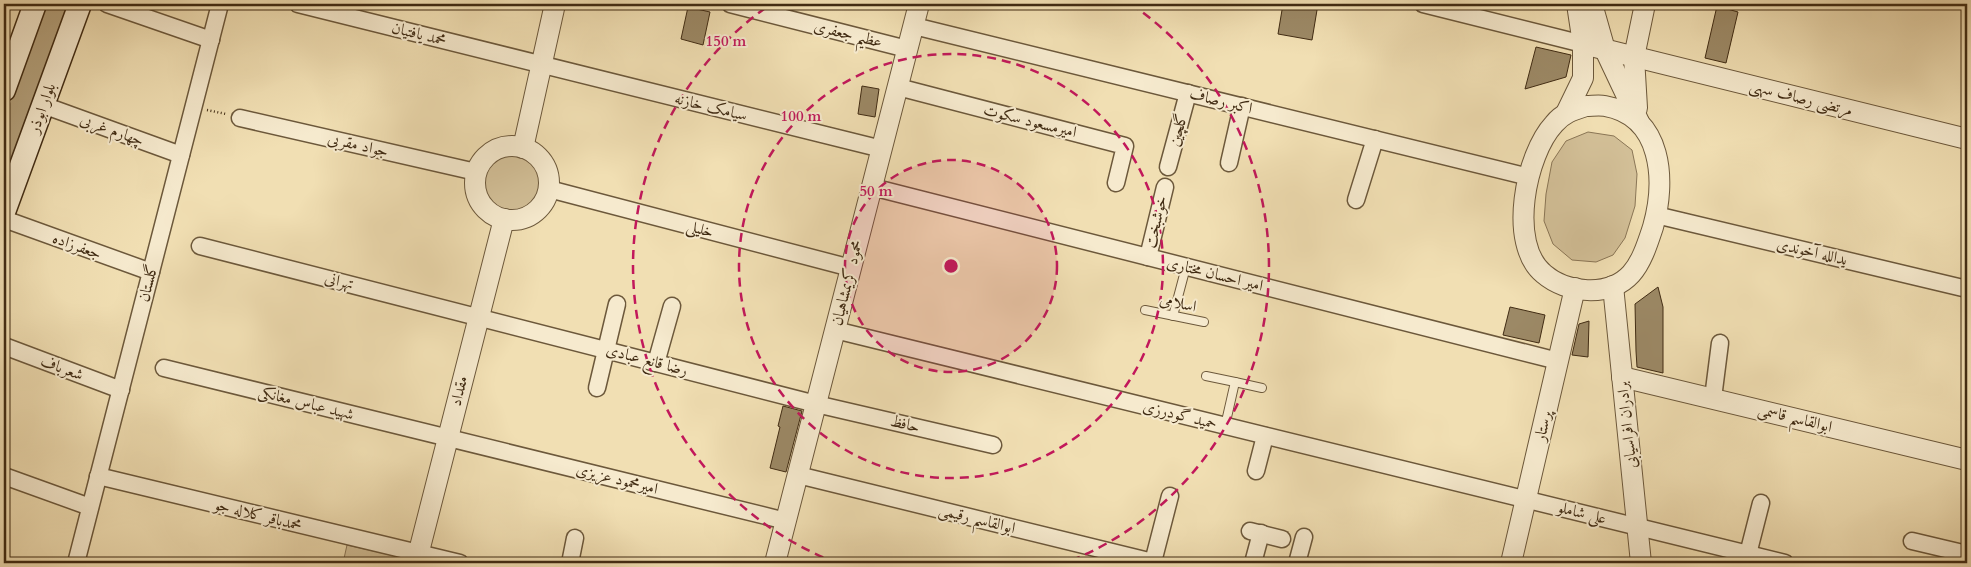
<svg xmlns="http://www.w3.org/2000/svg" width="1971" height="567" viewBox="0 0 1971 567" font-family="Cardo,Amiri,serif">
<rect width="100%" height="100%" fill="#f1dfb3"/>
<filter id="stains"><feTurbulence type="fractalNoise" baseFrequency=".004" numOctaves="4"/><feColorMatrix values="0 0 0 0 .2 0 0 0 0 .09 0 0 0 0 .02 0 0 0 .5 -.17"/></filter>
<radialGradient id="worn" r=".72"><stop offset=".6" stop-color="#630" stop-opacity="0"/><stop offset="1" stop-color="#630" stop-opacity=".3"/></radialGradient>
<g fill="#d3c098" stroke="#8a7656">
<path d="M1588,132L1614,136L1632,150L1637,174L1635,206L1625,238L1613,255L1596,262L1572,260L1553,244L1544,221L1546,194L1552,162L1566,141Z"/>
<circle cx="512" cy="183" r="31"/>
<path d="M347,545L404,558L403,563H343Z"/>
</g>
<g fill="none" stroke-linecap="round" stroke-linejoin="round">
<path stroke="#b5a27d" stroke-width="25" d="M4,156L60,4"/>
</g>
<g fill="#9c8966" stroke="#402b13">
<path d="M1283,4H1318L1312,40L1278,34Z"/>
<path d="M1717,6L1738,12L1726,63L1705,58Z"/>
<path d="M688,7L710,12L703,45L681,39Z"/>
<path d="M1536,47L1571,55L1566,77L1525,89Z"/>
<path d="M862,86L879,89L875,117L858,114Z"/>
<path d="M1658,287L1663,307V373L1637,367L1636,351L1635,304Z"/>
<path d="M1510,307L1545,315L1539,343L1503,335Z"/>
<path d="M1589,321L1588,357L1572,355L1579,324Z"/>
<path d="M783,406L802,411L786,472L770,468L780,427L778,426Z"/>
</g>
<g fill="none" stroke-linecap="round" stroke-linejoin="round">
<defs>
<g id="service">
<path d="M1145,310L1204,322"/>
<path d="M1173,316L1186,267"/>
<path d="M1206,376L1235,382L1225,426"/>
<path d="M1235,382L1262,388"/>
</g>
<g id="minor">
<path d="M107,4L211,40"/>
<path d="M298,4L882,149"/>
<path d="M730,4L907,49"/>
<path d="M1423,4L1583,44"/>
<path d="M914,26L1529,177"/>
<path d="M898,87L1125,146L1116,183"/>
<path d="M43,105L181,155"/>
<path d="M240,118L476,172"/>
<path d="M1229,163L1242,106"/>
<path d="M1168,167L1188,93"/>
<path d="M872,187L1558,361"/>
<path d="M549,189L851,268"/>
<path d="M1356,200L1375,139"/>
<path d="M1656,215L1967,289"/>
<path d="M4,219L151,272"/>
<path d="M200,246L816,404L993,445"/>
<path d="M1148,257L1165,187"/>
<path d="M835,330L1785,563"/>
<path d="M4,346L121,390"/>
<path d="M656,363L672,306"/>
<path d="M164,368L786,521"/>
<path d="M597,388L617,304"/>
<path d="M1713,398L1720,343"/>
<path d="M1256,471L1265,436"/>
<path d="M798,475L1157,563"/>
<path d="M4,476L90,507"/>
<path d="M98,476L460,563"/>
<path d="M1250,531L1282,539"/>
<path d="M1912,541L1967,554"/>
<path d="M1748,554L1761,503"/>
<path d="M1153,562L1170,496"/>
<path d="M76,563L220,4"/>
<path d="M570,563L575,538"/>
<path d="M1253,563L1261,533"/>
<path d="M1297,563L1304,537"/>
</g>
<g id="tertiary">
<path d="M1592,4L1605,50L1639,122"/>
<path d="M1583,44L1967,139"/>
<path d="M1586,106C1592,106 1599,105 1605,106C1663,116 1666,181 1653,227C1648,242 1642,262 1631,274C1609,298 1566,293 1544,274C1507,244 1526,154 1554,124C1563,113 1573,110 1586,106Z"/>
<path d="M1637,108L1634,57L1645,4"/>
<path d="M1567,111L1583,78V44L1577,4"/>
<circle cx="512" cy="183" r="37"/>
<path d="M523,148L555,4"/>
<path d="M1613,286L1641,563"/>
<path d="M1622,377L1967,460"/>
<path d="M416,563L504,219"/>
<path d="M775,563L919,4"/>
<path d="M1511,563L1575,288"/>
</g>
<g id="secondary">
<path d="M4,90L35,4"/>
<path d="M4,212L80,4"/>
</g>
</defs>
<use href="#service" stroke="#6c583b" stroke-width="10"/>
<use href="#minor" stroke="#6c583b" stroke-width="19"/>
<use href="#tertiary" stroke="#6c583b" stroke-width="22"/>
<use href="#secondary" stroke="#402b13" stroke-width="25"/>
<path stroke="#402b13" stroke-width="2.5" stroke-dasharray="1 2.5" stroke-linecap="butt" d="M207,110L226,114"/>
<use href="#service" stroke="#f6eace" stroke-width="8"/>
<use href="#minor" stroke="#f6eace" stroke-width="16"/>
<use href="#tertiary" stroke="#f6eace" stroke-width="20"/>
<use href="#secondary" stroke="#f6eace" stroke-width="22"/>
</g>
<circle cx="951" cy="266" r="106" fill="#c2185b" fill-opacity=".12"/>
<g fill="none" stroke="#c2185b" stroke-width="2.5" stroke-dasharray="9 6">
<circle cx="951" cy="266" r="106"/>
<circle cx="951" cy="266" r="212"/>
<path d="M837 563A318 318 0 0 1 771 4M1131 4A318 318 0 0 1 1065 563"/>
</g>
<g text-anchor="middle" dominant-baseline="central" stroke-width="4" stroke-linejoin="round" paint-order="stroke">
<g font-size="16" fill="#402b13" stroke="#f6eace">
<text transform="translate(419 34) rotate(14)">محمد یافتیان</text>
<text transform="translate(848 34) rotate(14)">عظیم جعفری</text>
<text transform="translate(1801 98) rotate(14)">مرتضی رصاف سهی</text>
<text transform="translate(1221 101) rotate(14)">اکبر رصاف</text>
<text transform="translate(711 107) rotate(14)">سیامک خازنه</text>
<text transform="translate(42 108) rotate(-70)">بلوار ابوذر</text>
<text transform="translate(1030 121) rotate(14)">امیرمسعود سکوت</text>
<text transform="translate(112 130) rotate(20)">چهارم غربی</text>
<text transform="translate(1178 130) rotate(-75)">گلچین</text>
<text transform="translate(358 145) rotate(13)">جواد مقربی</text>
<text transform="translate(1156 222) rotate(-77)">خوشبخت</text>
<text transform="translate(700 229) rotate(15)">خلیلی</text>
<text transform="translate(77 246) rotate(20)">جعفرزاده</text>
<text transform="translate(1812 252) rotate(13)">یدالله آخوندی</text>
<text transform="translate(1215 274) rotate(14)">امیر احسان مختاری</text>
<text transform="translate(339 281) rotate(14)">تهرانی</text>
<text transform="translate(148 283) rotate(-76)">گلستان</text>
<text transform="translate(847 283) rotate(-76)">محمود کریمشاهیان</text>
<text transform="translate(1178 303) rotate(12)">اسلامی</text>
<text transform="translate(647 360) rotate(15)">رضا قانع عبادی</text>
<text transform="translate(62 368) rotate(20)">شعرباف</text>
<text transform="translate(459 391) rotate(-76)">مقداد</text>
<text transform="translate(306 403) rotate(14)">شهید عباس مغانکی</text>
<text transform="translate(1180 415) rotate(14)">حمید گودرزی</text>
<text transform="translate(1795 418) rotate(14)">ابوالقاسم قاسمی</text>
<text transform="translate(905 424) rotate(13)">حافظ</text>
<text transform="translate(1627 425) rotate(-96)">برادران افراسیابی</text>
<text transform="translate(1543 426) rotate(-77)">پرستار</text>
<text transform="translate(617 479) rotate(14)">امیرمحمود عزیزی</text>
<text transform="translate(1582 513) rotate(14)">علی شاملو</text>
<text transform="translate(258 515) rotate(14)">محمدباقر کلاله جو</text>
<text transform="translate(977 519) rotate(14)">ابوالقاسم رقیمی</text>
</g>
</g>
<circle cx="951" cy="266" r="8" fill="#c2185b" stroke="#f6eace" stroke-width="2.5"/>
<g font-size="15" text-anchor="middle" font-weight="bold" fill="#c2185b" stroke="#f6eace" stroke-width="4" stroke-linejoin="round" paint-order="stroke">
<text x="726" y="46">150 m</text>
<text x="801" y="121">100 m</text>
<text x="876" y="196">50 m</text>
</g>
<rect width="1971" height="567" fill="none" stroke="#f1dfb3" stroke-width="20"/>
<rect x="5" y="5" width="1961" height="557" fill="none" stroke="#402b13" stroke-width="2.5"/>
<rect x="10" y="10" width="1951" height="547" fill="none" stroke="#402b13"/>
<rect width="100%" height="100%" filter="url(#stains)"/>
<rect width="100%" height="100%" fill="url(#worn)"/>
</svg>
